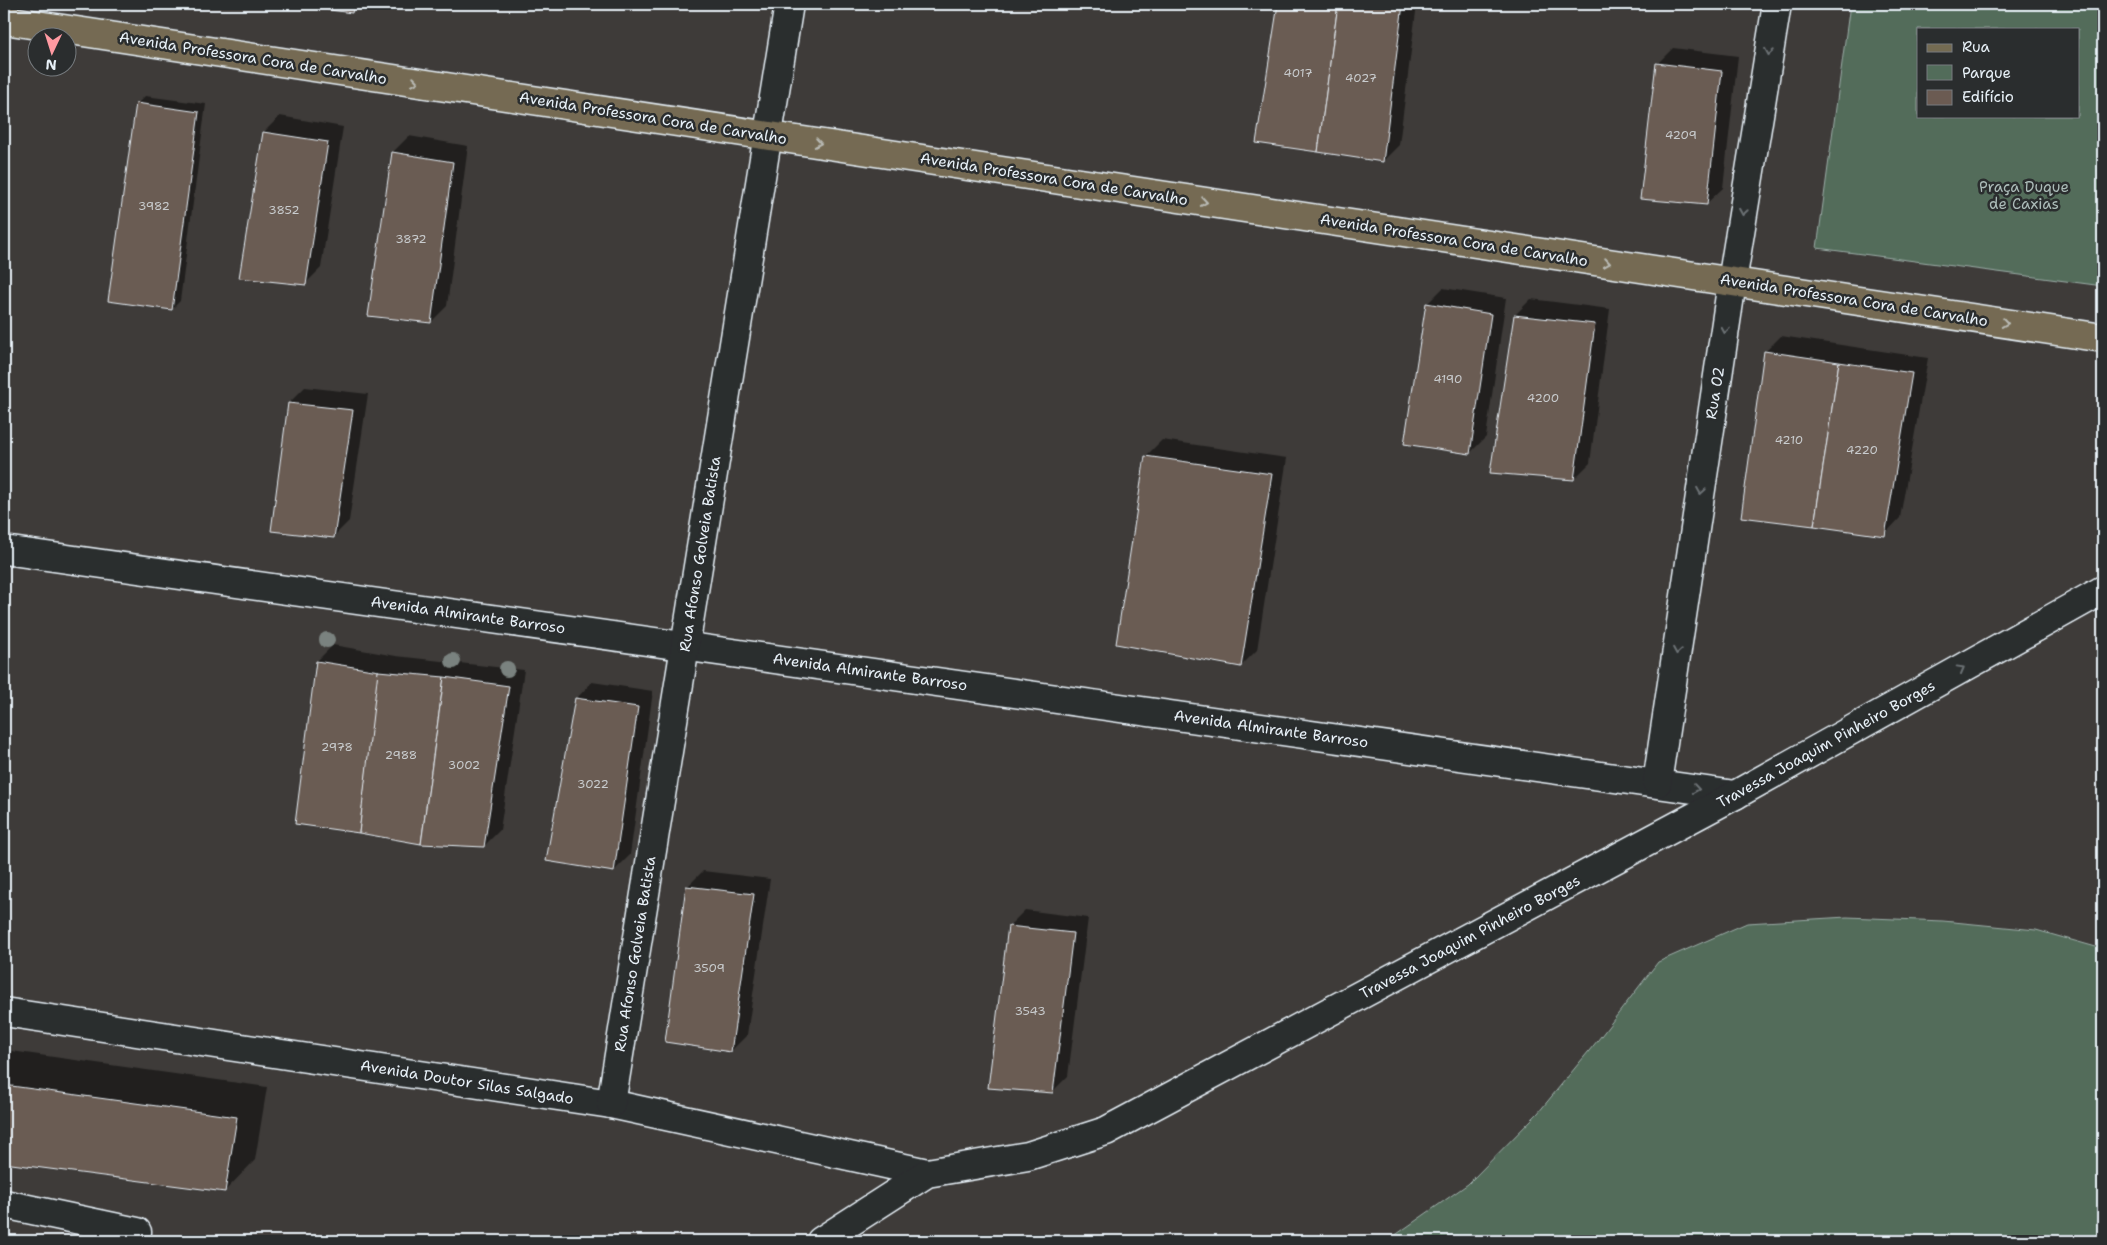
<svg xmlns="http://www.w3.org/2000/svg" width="2107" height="1245" viewBox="0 0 2107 1245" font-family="'Shantell Sans',sans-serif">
<rect width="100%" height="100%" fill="#3e3b39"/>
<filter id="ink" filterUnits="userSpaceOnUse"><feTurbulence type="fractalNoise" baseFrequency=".02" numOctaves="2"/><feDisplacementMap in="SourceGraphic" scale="10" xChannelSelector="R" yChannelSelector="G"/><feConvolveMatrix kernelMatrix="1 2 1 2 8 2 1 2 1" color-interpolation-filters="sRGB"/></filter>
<g filter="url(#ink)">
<g fill="#526c5a" stroke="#9daea9" fill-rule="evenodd">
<path d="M1850,4H2103V286L1817,248ZM1918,29H2078V116H1918Z"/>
<path d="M1847,917L1943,921L2036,930L2103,949V1241H1387L1468,1184L1538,1113L1598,1040L1658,962L1747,923Z"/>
</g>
<g fill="#0007">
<path d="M295,4H360L352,12Z"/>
<path d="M1279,4H1417L1399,145L1383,161L1258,142Z"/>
<path d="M1673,48L1738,56L1723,188L1706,204L1657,64Z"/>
<path d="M145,96L206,104L180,301L172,309L137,104Z"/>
<path d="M280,116L343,127L321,268L305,284L264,132Z"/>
<path d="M409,136L468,146L447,306L431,322L393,152Z"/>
<path d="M1443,288L1506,298L1486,437L1470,453L1427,304Z"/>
<path d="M1531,299L1610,309L1590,463L1574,479L1515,315Z"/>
<path d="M1781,336L1928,358L1900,518L1884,535L1765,352Z"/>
<path d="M305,387L368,394L349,521L333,537L289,403Z"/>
<path d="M1162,440L1287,458L1257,650L1241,666L1117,643L1146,456Z"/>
<path d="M333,645L396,656L524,670L500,830L484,846L317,661Z"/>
<path d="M592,682L653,691L630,855L614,871L576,699Z"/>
<path d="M703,871L770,879L747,1035L731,1051L687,887Z"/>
<path d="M1025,910L1088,918L1068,1076L1052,1092L1009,926Z"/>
<path d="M4,1050L267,1087L255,1160L225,1191L4,1162Z"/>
</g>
<g fill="#6b5b52" stroke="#e8f1f8">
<path d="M286,4H354L352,13Z"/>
<path d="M1278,4H1338L1318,152L1256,143Z"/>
<path d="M1338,4H1403L1383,162L1318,152Z"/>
<path d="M1656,63L1722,71L1707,205L1640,199Z"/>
<path d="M136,103L199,112L172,310L108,301Z"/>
<path d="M263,132L328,142L306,285L239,278Z"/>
<path d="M392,152L453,162L431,323L368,316Z"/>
<path d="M1426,303L1491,314L1470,454L1404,444Z"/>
<path d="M1514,315L1595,324L1574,480L1490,473Z"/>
<path d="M1764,351L1839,362L1814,526L1741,517Z"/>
<path d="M1839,362L1912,373L1885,536L1814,526Z"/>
<path d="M288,403L353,410L334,538L271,531Z"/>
<path d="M1145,456L1272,474L1241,667L1116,644Z"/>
<path d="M316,661L379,671L359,833L295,824Z"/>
<path d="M378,671L444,677L421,844L359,833Z"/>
<path d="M444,677L509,686L484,847L421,844Z"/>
<path d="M575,698L638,707L614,872L546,861Z"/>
<path d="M686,886L754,894L731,1052L665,1042Z"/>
<path d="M1008,926L1073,933L1053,1093L988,1088Z"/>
<path d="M4,1085L237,1117L225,1192L4,1163Z"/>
</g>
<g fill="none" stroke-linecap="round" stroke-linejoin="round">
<defs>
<g id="minor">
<path d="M4,550L1735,795"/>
<path d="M1657,783L1732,282L1777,4"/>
<path d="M4,1012L611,1104L927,1173"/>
<path d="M611,1104L789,4"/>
<path d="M4,1204L137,1232"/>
<path d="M821,1241L927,1173L1028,1156L1106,1131L1735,795L2103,590"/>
</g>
<path id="major" d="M4,20L2103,338"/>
</defs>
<use href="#minor" stroke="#e8f1f8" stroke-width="31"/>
<use href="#major" stroke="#e8f1f8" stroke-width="31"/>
<use href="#minor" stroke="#2a2d2e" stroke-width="28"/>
<use href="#major" stroke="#746b52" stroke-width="28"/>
</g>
<g fill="#7a827f">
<circle cx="327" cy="640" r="8"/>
<circle cx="453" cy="661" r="8"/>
<circle cx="507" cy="669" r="8"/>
</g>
<defs><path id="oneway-chevron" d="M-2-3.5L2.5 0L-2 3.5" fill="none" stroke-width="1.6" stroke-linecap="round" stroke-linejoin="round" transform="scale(1.25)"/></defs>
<g stroke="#6c7275">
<use href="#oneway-chevron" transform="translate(1769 52) rotate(99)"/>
<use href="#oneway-chevron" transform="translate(1743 212) rotate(99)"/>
<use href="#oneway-chevron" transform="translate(1725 330) rotate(99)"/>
<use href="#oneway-chevron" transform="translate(1701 491) rotate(99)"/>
<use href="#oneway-chevron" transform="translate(1677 651) rotate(99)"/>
<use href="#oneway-chevron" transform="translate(1961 669) rotate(-29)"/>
<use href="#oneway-chevron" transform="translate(1696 789) rotate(8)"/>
</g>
<g stroke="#babbb6">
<use href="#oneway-chevron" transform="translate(415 82) rotate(9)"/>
<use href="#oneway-chevron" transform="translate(818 143) rotate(9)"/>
<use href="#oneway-chevron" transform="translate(1204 202) rotate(9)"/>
<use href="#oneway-chevron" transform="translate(1607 263) rotate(9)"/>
<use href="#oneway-chevron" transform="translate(2005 323) rotate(9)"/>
</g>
</g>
<g text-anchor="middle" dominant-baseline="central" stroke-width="5" stroke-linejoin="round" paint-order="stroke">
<g font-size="12" fill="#c9ccce">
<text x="1298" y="73">4017</text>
<text x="1361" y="78">4027</text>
<text x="1681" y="135">4209</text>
<text x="154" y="206">3982</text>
<text x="284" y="210">3852</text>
<text x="411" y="239">3872</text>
<text x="1448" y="379">4190</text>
<text x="1543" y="398">4200</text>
<text x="1789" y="440">4210</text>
<text x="1862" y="450">4220</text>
<text x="337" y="747">2978</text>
<text x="401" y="755">2988</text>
<text x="464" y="765">3002</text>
<text x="593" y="784">3022</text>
<text x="709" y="968">3509</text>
<text x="1030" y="1011">3543</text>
</g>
<g font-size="15" fill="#e8f1f8" stroke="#2a2d2e">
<text transform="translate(253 58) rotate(9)">Avenida Professora Cora de Carvalho</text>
<text transform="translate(653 118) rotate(9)">Avenida Professora Cora de Carvalho</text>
<text transform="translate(1054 179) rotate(9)">Avenida Professora Cora de Carvalho</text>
<text transform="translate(1454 240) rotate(9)">Avenida Professora Cora de Carvalho</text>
<text transform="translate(1854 300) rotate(9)">Avenida Professora Cora de Carvalho</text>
<text transform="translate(1715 393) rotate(-81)">Rua 02</text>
<text transform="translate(700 554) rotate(-81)">Rua Afonso Golveia Batista</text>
<text transform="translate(468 615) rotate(8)">Avenida Almirante Barroso</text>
<text transform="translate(870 672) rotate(8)">Avenida Almirante Barroso</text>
<text transform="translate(1271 729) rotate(8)">Avenida Almirante Barroso</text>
<text transform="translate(1826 744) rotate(-29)">Travessa Joaquim Pinheiro Borges</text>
<text transform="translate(1470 937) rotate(-28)">Travessa Joaquim Pinheiro Borges</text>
<text transform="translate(635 954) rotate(-81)">Rua Afonso Golveia Batista</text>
<text transform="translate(467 1082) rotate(9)">Avenida Doutor Silas Salgado</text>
</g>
<g font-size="15" fill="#acbcb9" stroke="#2a2d2e">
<text x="2024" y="187">Praça Duque<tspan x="2024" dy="17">de Caxias</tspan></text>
</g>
</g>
<rect width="2107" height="1245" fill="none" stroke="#2a2d2e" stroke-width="20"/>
<rect x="10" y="10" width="2087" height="1225" fill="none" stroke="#e8f1f8" stroke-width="2" filter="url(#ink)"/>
<rect x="1917" y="28" width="162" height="90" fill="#2a2d2e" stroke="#767b7f"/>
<rect x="1927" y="44" width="25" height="8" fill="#746b52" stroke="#767b7f"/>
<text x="1962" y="52" font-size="15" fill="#e8f1f8">Rua</text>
<rect x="1927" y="65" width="25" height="15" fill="#526c5a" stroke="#767b7f"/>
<text x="1962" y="78" font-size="15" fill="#e8f1f8">Parque</text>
<rect x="1927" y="90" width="25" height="15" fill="#6b5b52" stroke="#767b7f"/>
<text x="1962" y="102" font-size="15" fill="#e8f1f8">Edifício</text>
<g transform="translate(52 52) rotate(184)"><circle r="24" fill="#2a2d2e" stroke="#767b7f"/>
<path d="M0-4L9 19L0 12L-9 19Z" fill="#ff9aa2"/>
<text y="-8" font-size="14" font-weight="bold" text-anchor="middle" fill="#e8f1f8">N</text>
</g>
</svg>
